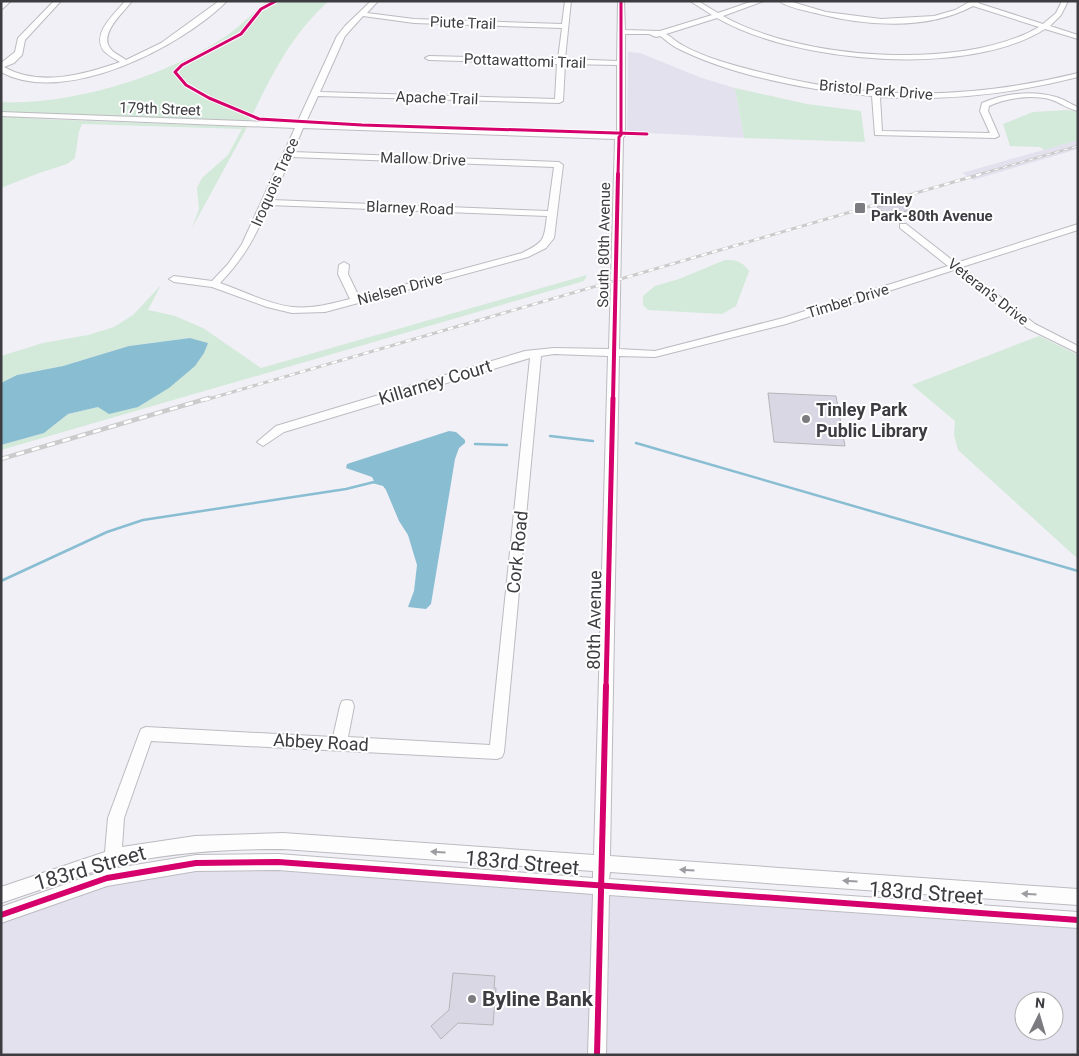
<svg xmlns="http://www.w3.org/2000/svg" width="1079" height="1056" viewBox="0 0 1079 1056" font-family="Roboto,sans-serif">
<rect width="100%" height="100%" fill="#f1f0f6"/>
<g fill="#e4e1ee" fill-rule="evenodd">
<path d="M628,52L640,53L702,78L735,88L744,138L630,132L627,129Z"/>
<path d="M1078,140V149L973,180L962,173Z"/>
<path d="M212,856L596,880L592,1055H1V911Z"/>
<path d="M605,880L1078,914V1055H601ZM1024,1001H1054V1031H1024Z"/>
</g>
<g fill="#d3e9d9">
<path d="M267,1H329C292,33 270,78 249,122L1,112V102C69,106 167,76 223,38C239,28 253,13 267,1Z"/>
<path d="M735,88L807,104L861,111L865,142L744,138Z"/>
<path d="M1067,110L1078,112V140L1044,150L1040,147L1010,146L1003,124L1033,112Z"/>
<path d="M1,116L39,119L247,127L192,228L199,209L197,188L202,178L228,155L242,129L82,124L79,131L75,158L67,164L39,173L1,188Z"/>
<path d="M725,260C736,260 742,261 749,271L736,306L722,314L648,310L643,305V296L655,286L679,279Z"/>
<path d="M587,275L584,281L1,450V445L44,433L68,414L98,407H138L169,388L208,343L190,338L129,346L63,366L17,375L1,383V356L43,343L88,335L114,327L133,315L161,285L148,310L175,316L203,328L261,368Z"/>
<path d="M1039,336L1078,355V559L958,450L954,435L955,421L912,385Z"/>
</g>
<g fill="#89bdd2">
<path d="M190,338L208,343L204,353L195,366L169,388L138,407L109,414L98,407L68,414L44,433L1,445V383L17,375L63,366L129,346Z"/>
<path d="M449,431L456,432L465,440V443L459,448L455,459L431,604L426,609L408,607L414,591L417,565L408,535L399,521L386,490L383,486L372,483L374,481L372,477L346,468L347,464Z"/>
</g>
<g fill="none" stroke-linecap="round" stroke-linejoin="round">
<g stroke="#89bdd2" stroke-width="2.5">
<path d="M550,436L593,441"/>
<path d="M636,443L1078,571"/>
<path d="M475,444L507,445"/>
<path d="M1,581L107,532L143,520L346,489L374,482"/>
</g>
</g>
<g fill="#dad7e5" stroke="#b5b4b8">
<path d="M901,202L909,204L910,210L888,216L877,207Z"/>
<path d="M768,393L836,396L845,446L774,442Z"/>
<path d="M453,973L495,976L494,988H496L493,1025L458,1023L441,1039L431,1026L449,1010Z"/>
</g>
<g fill="none" stroke-linecap="round" stroke-linejoin="round">
<defs>
<g id="minor">
<path d="M4,1H11L1,10V4Z"/>
<path d="M54,1H61L25,40L22,55L14,63L4,67C40,87 83,75 120,62C115,59 107,55 103,50C92,32 115,14 125,1H132C124,12 99,33 110,48C113,53 121,56 126,60L161,43L219,1H227C181,47 65,107 1,72V63L15,52L18,38Z"/>
<path d="M371,1H378L367,13L414,19L562,24L565,1H571L565,59L617,61L618,1H624L625,30L660,31L712,15L690,1H698L718,13L753,1H764L723,16C798,59 962,72 1039,27L973,6C926,31 865,26 815,13C803,10 789,8 779,1H789L826,12L881,19L934,16L955,10L971,1H980L978,3L1043,24L1056,13L1062,1H1068L1061,15L1050,26L1078,35V39L1045,29C968,78 794,63 717,18L666,34C672,37 676,42 682,45C707,59 740,67 768,74C874,101 972,99 1078,73V77C1012,94 948,101 880,97L882,131L990,133L980,111L982,103C1004,93 1033,90 1056,97C1064,99 1070,104 1078,107V111C1068,109 1061,103 1052,100C1033,94 1007,98 989,106L988,111L999,136L995,138L875,135L872,96C812,91 733,76 679,49C672,46 666,40 660,36L656,37L649,34H625V135L623,138L619,349L655,351L783,318L948,266L900,228V224H906L956,263L1078,224V230L962,267L1035,324L1078,346V353L1027,328L954,270L786,324L655,357L619,356L610,856L1078,889V905L610,872L609,879L1078,912V928L609,895L606,1055H588L593,894L278,870L196,871L107,886L1,923V907L100,872L101,869L1,903V887L105,852L108,818L139,734L141,729L146,727L333,737L340,706L342,701L347,700L352,701L354,706L348,737L490,745L530,358L284,432L263,446L257,442L276,426L525,351L554,348L609,349L615,139L303,128L293,152L559,162L563,165L554,238L546,248L528,257L325,312L292,313L267,307L212,287L174,282L169,279L174,276L212,281L228,264L242,244L295,128L1,116V112L297,123L337,36L345,26ZM363,16L414,23L562,28L558,59L429,56L425,58L429,60L557,64L555,99L320,92L345,36ZM565,64L617,65V134L305,124L318,96L559,103L563,101ZM291,157L554,167L548,211L272,200ZM269,205L547,216C544,241 544,242 522,253L359,297L348,274L349,265L344,262L339,265L338,274L350,299C331,304 311,309 292,307C268,304 243,291 220,283C245,257 255,237 269,205ZM554,354L608,356L594,855L283,833L195,836L122,847L124,818L151,741L497,759L502,757L504,752L541,356ZM283,849L593,871V878L278,854L196,855L117,868L118,865L125,863C177,852 230,849 283,849Z"/>
</g>
</defs>
<use href="#minor" stroke="#bcbbc0" stroke-width="2"/>
<use href="#minor" fill="#fdfdfe" fill-rule="evenodd"/>
<defs>
<path id="rail-far2" d="M977,175L1078,146"/>
<path id="rail-far1" d="M205,400L981,174"/>
<path id="rail" d="M1,459L209,398"/>
</defs>
<use href="#rail-far2" stroke="#cbcbcc" stroke-width="2.5"/>
<use href="#rail-far1" stroke="#cbcbcc" stroke-width="3"/>
<use href="#rail" stroke="#cbcbcc" stroke-width="4.5"/>
<use href="#rail-far2" stroke="#fff" stroke-width="1" stroke-dasharray="4.5" stroke-linecap="butt"/>
<use href="#rail-far1" stroke="#fff" stroke-width="2" stroke-dasharray="5.5" stroke-linecap="butt"/>
<use href="#rail" stroke="#fff" stroke-width="2.5" stroke-dasharray="8" stroke-linecap="butt"/>
<defs>
<g id="cycleway-far3">
<path d="M276,1L261,9L241,34L182,65L175,72L186,85L209,98L259,119L362,125L647,134"/>
<path d="M618,175L619,137L621,135V1"/>
</g>
<path id="cycleway-far2" d="M613,400L618,174"/>
<path id="cycleway-far1" d="M606,687L613,398"/>
<g id="cycleway">
<path d="M1,915L107,878L196,863L278,862L1078,920"/>
<path d="M597,1055L606,686"/>
</g>
</defs>
<use href="#cycleway-far3" stroke="#fff" stroke-width="5"/>
<use href="#cycleway-far2" stroke="#fff" stroke-width="6"/>
<use href="#cycleway-far1" stroke="#fff" stroke-width="8"/>
<use href="#cycleway" stroke="#fff" stroke-width="9"/>
<use href="#cycleway-far3" stroke="#d6006c" stroke-width="3"/>
<use href="#cycleway-far2" stroke="#d6006c" stroke-width="4"/>
<use href="#cycleway-far1" stroke="#d6006c" stroke-width="5"/>
<use href="#cycleway" stroke="#d6006c" stroke-width="6"/>
</g>
<defs><path id="oneway-solid" d="M-6-.8H1V-3.2L6.5 0L1 3.2V.8H-6Z" transform="scale(1.25)"/></defs>
<g fill="#9d9ca0">
<use href="#oneway-solid" transform="translate(438 852) rotate(-176)"/>
<use href="#oneway-solid" transform="translate(687 870) rotate(-176)"/>
<use href="#oneway-solid" transform="translate(850 881) rotate(-176)"/>
<use href="#oneway-solid" transform="translate(1029 894) rotate(-176)"/>
</g>
<g fill="#7c7b80" stroke="#fff" stroke-width="2">
<rect x="854" y="202" width="12" height="12" rx="2.5"/>
<circle cx="806" cy="419" r="5"/>
<circle cx="472" cy="999" r="5"/>
</g>
<g text-anchor="middle" dominant-baseline="central" stroke-width="4" stroke-linejoin="round" paint-order="stroke">
<g font-size="15" fill="#3d3c41" stroke="#fff">
<text transform="translate(463 23) rotate(2)">Piute Trail</text>
<text transform="translate(525 61) rotate(2)">Pottawattomi Trail</text>
<text transform="translate(876 90) rotate(5)">Bristol Park Drive</text>
<text transform="translate(437 98) rotate(2)">Apache Trail</text>
<text transform="translate(160 109) rotate(2)">179th Street</text>
<text transform="translate(423 159) rotate(2)">Mallow Drive</text>
<text transform="translate(275 182) rotate(-66)">Iroquois Trace</text>
<text transform="translate(410 208) rotate(2)">Blarney Road</text>
<text transform="translate(604 245) rotate(-89)">South 80th Avenue</text>
<text transform="translate(400 289) rotate(-15)">Nielsen Drive</text>
<text transform="translate(988 292) rotate(38)">Veteran's Drive</text>
<text transform="translate(848 301) rotate(-17)">Timber Drive</text>
</g>
<g font-size="15" font-weight="bold" fill="#3d3c41" stroke="#fff" text-anchor="start">
<text x="871" y="199">Tinley<tspan x="871" dy="17">Park-80th Avenue</tspan></text>
</g>
<g font-size="18" fill="#3d3c41" stroke="#fff">
<text transform="translate(435 382) rotate(-17)">Killarney Court</text>
<text transform="translate(517 552) rotate(-84)">Cork Road</text>
<text transform="translate(594 620) rotate(-89)">80th Avenue</text>
<text transform="translate(321 742) rotate(3)">Abbey Road</text>
</g>
<g font-size="18" font-weight="bold" fill="#3d3c41" stroke="#fff" text-anchor="start">
<text x="816" y="409">Tinley Park<tspan x="816" dy="21">Public Library</tspan></text>
</g>
<g font-size="21" fill="#3d3c41" stroke="#fff">
<text transform="translate(522 863) rotate(5)">183rd Street</text>
<text transform="translate(90 868) rotate(-16)">183rd Street</text>
<text transform="translate(926 893) rotate(4)">183rd Street</text>
</g>
<g font-size="21" font-weight="bold" fill="#3d3c41" stroke="#fff" text-anchor="start">
<text x="482" y="999">Byline Bank</text>
</g>
</g>
<rect width="1079" height="1056" fill="none" stroke="#3d3c41" stroke-width="5"/>
<g transform="translate(1039 1016) rotate(5)"><circle r="24" fill="#ffffff" stroke="#b1b1b3"/>
<path d="M0-4L9 19L0 12L-9 19Z" fill="#7c7b80"/>
<text y="-8" font-size="14" font-weight="bold" text-anchor="middle" fill="#3d3c41">N</text>
</g>
</svg>
